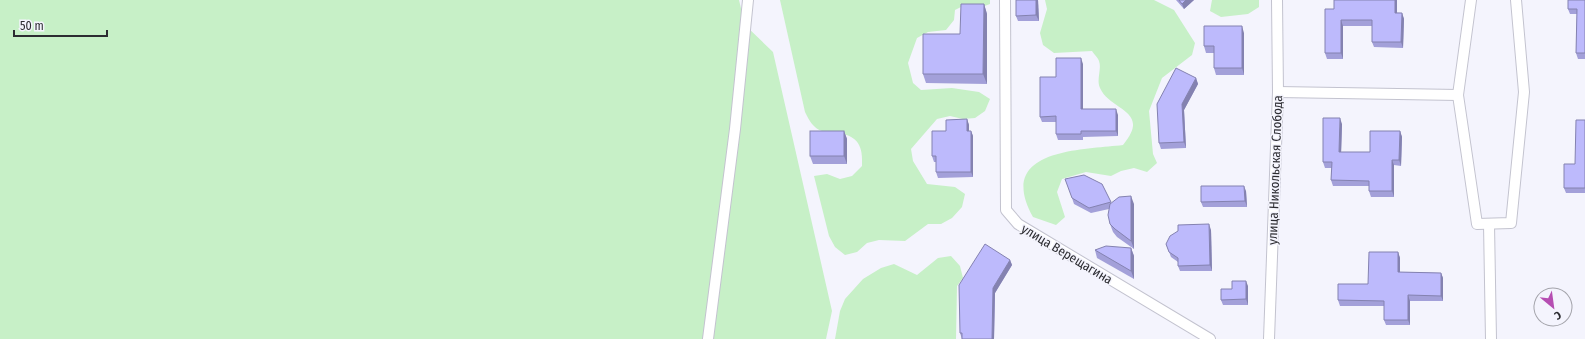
<svg xmlns="http://www.w3.org/2000/svg" width="1585" height="339" viewBox="0 0 1585 339" font-family="'Fira Sans Condensed',sans-serif">
<rect width="100%" height="100%" fill="#f4f4fd"/>
<g fill="#c7f0c7">
<path d="M0,0H739L745,25L773,52L832,311L826,339H0Z"/>
<path d="M780,0H990V4L979,8L965,5L955,10L954,20L946,30L928,32L917,38L908,63L913,83L921,90L952,88L979,92L990,99L985,111L975,118L963,119L950,116L937,119L911,149L913,161L927,184L955,187L965,194L962,207L952,218L941,224H928L905,241L879,240L867,243L857,252L845,255L835,247L829,236L814,176L827,174L840,179L852,176L862,166C863,147 859,136 838,133C833,133 826,133 822,131C813,128 809,120 805,112Z"/>
<path d="M1045,0H1154L1174,10L1195,43L1192,55L1162,78L1149,111L1153,154L1157,163L1147,172L1134,168L1121,171L1111,176L1086,172L1062,179L1057,192L1065,217L1056,225L1033,217C995,149 1080,150 1123,145C1152,110 1110,111 1100,88C1096,80 1102,69 1099,61C1098,58 1094,54 1092,51L1054,53L1043,45L1040,33L1047,9Z"/>
<path d="M1212,0H1259V7L1248,14L1221,17L1210,11Z"/>
<path d="M951,256L960,266L963,278L957,286L956,339H835L840,311L845,299L863,279L881,268L894,264L917,275L938,258Z"/>
</g>
<g fill="none" stroke-linecap="round" stroke-linejoin="round">
<defs>
<g id="street">
<path d="M1005,0L1006,210L1018,224L1210,339"/>
<path d="M1471,0L1458,95L1477,224L1511,223L1524,92L1516,0"/>
<path d="M1278,92L1458,95"/>
<path d="M1489,224L1491,339"/>
<path d="M708,339L735,129L748,0"/>
<path d="M1269,339L1278,92L1277,0"/>
</g>
</defs>
<use href="#street" stroke="#c3c3cf" stroke-width="12"/>
<use href="#street" stroke="#fff" stroke-width="10"/>
</g>
<g fill="#a3a0d9">
<path d="M1016,0H1038L1039,21H1018L1016,16Z"/>
<path d="M1176,0H1194L1184,9Z"/>
<path d="M1585,0V59H1578L1576,53L1577,14H1570L1568,9Z"/>
<path d="M984,4L987,14V84L926,83L923,74L960,34Z"/>
<path d="M1334,9L1402,13L1404,19L1403,48L1374,47L1372,42V26H1343V59H1327L1325,53Z"/>
<path d="M1244,33V75H1216L1214,68V53H1206L1204,46Z"/>
<path d="M1083,64V109L1118,115V136L1083,137V140H1058L1056,134V122H1042L1040,117L1056,77Z"/>
<path d="M1196,78L1198,84L1184,110L1186,148L1161,149L1159,143Z"/>
<path d="M967,119L969,125V131H971L973,136V177L938,178L936,172V162H934L932,156Z"/>
<path d="M1585,120V193H1566L1564,188L1575,164Z"/>
<path d="M1342,124L1341,152H1370L1400,131L1402,137L1401,166L1394,165V197H1371L1369,191V186H1333L1331,180L1332,168H1325L1323,162Z"/>
<path d="M844,131L847,139V164H813L810,156Z"/>
<path d="M1102,184L1111,203L1134,204V249L1117,237L1113,232L1110,224L1109,209L1091,213L1074,204L1072,198Z"/>
<path d="M1246,191L1247,207H1203L1201,202Z"/>
<path d="M1211,230L1212,271H1180L1178,266V262L1171,257L1166,244Z"/>
<path d="M1131,248L1134,256V279L1097,258L1095,250Z"/>
<path d="M1398,252L1400,258V272L1441,273L1443,278V301H1410V325H1386L1384,320V306H1340L1338,300L1368,284Z"/>
<path d="M1010,260L1012,265L995,293L994,339H962L960,333Z"/>
<path d="M1248,286V305H1223L1221,300L1232,289Z"/>
</g>
<g fill="#8482b0">
<path d="M1036,0H1038L1039,21L1036,15Z"/>
<path d="M1186,0H1194L1184,9L1182,4Z"/>
<path d="M1395,0H1397V18L1395,13Z"/>
<path d="M984,4L987,14V84L983,74Z"/>
<path d="M1402,13L1404,19L1403,48L1401,42Z"/>
<path d="M1341,20L1343,26V59L1341,53Z"/>
<path d="M1242,26L1244,33V75L1242,68Z"/>
<path d="M1081,58L1083,64V115L1081,109Z"/>
<path d="M1196,78L1198,84L1184,110L1186,148L1184,142L1182,104Z"/>
<path d="M1116,109L1118,115V136L1116,131Z"/>
<path d="M1340,118L1342,124L1341,157L1339,152Z"/>
<path d="M967,119L969,125V136L967,131Z"/>
<path d="M844,131L847,139V164L844,156Z"/>
<path d="M971,131L973,136V177L971,172Z"/>
<path d="M1400,131L1402,137L1401,166L1399,160Z"/>
<path d="M1392,160L1394,165V197L1392,191Z"/>
<path d="M1244,186L1246,191L1247,207L1245,201Z"/>
<path d="M1131,196L1134,204V249L1131,241Z"/>
<path d="M1209,224L1211,230L1212,271L1210,265Z"/>
<path d="M1131,248L1134,256V279L1131,271Z"/>
<path d="M1398,252L1400,258V278L1398,272Z"/>
<path d="M1010,260L1012,265L995,293L994,339H992L993,288Z"/>
<path d="M1441,273L1443,278V301L1441,296Z"/>
<path d="M1246,281L1248,286V305L1246,299Z"/>
<path d="M1408,295L1410,301V325L1408,320Z"/>
</g>
<g fill="#bdbafc" stroke="#8482b0">
<path d="M1016,0H1036V15L1016,16Z"/>
<path d="M1179,0H1186L1182,4Z"/>
<path d="M1334,0H1395V13H1402L1401,42H1372V20H1341V53H1325V9H1334Z"/>
<path d="M1568,0H1585V53H1576L1577,9H1568Z"/>
<path d="M961,4H984L983,74H923V34H960Z"/>
<path d="M1204,26H1242V68H1214V46H1204Z"/>
<path d="M1056,58H1081V109H1116V131H1081V134H1056V116L1040,117V77H1056Z"/>
<path d="M1176,68L1196,78L1182,104L1184,142L1159,143L1157,104Z"/>
<path d="M1323,118H1340L1339,152H1370V131H1400L1399,160H1392V191H1369V181L1331,180L1332,162H1323Z"/>
<path d="M967,119V131H971V172H936V156H932V131H946V120Z"/>
<path d="M1576,120H1585V188H1564V164H1575Z"/>
<rect x="810" y="131" width="34" height="25"/>
<path d="M1084,175L1102,184L1111,202L1089,208L1072,198L1065,179Z"/>
<path d="M1201,186H1244L1245,201L1201,202Z"/>
<path d="M1131,196V241L1115,229L1110,224L1108,215L1110,204L1119,197Z"/>
<path d="M1209,224L1210,265L1178,266V258L1169,252L1166,244L1170,236L1178,231V225Z"/>
<path d="M985,244L1010,260L993,288L992,339H962V333H960L959,285Z"/>
<path d="M1106,246L1131,248V271L1095,250Z"/>
<path d="M1369,252H1398V272L1441,273V296L1408,295V320H1384V301L1338,300V284H1368Z"/>
<path d="M1232,281H1246V299L1221,300V289H1232Z"/>
</g>
<g text-anchor="middle" dominant-baseline="central" stroke-width="3" stroke-linejoin="round" paint-order="stroke">
<g font-size="13" fill="#2c2c31" stroke="#f4f4fd">
<text transform="translate(1275 170) rotate(-88)">улица Никольская Слобода</text>
<text transform="translate(1067 254) rotate(31)">улица Верещагина</text>
</g>
</g>
<g transform="translate(1553 307) rotate(151)"><circle r="19" fill="#f4f4fd" stroke="#a4a4ab"/>
<path d="M0-3L7 15L0 10L-7 15Z" fill="#b64eb2"/>
<text y="-6" font-size="11" font-weight="bold" text-anchor="middle" fill="#2c2c31">С</text>
</g>
<path d="M14 30v6h93v-6" fill="none" stroke="#2c2c31" stroke-width="2"/>
<text x="20" y="30" font-size="12" fill="#2c2c31" stroke="#f4f4fd" stroke-width="3" paint-order="stroke">50 m</text>
</svg>
